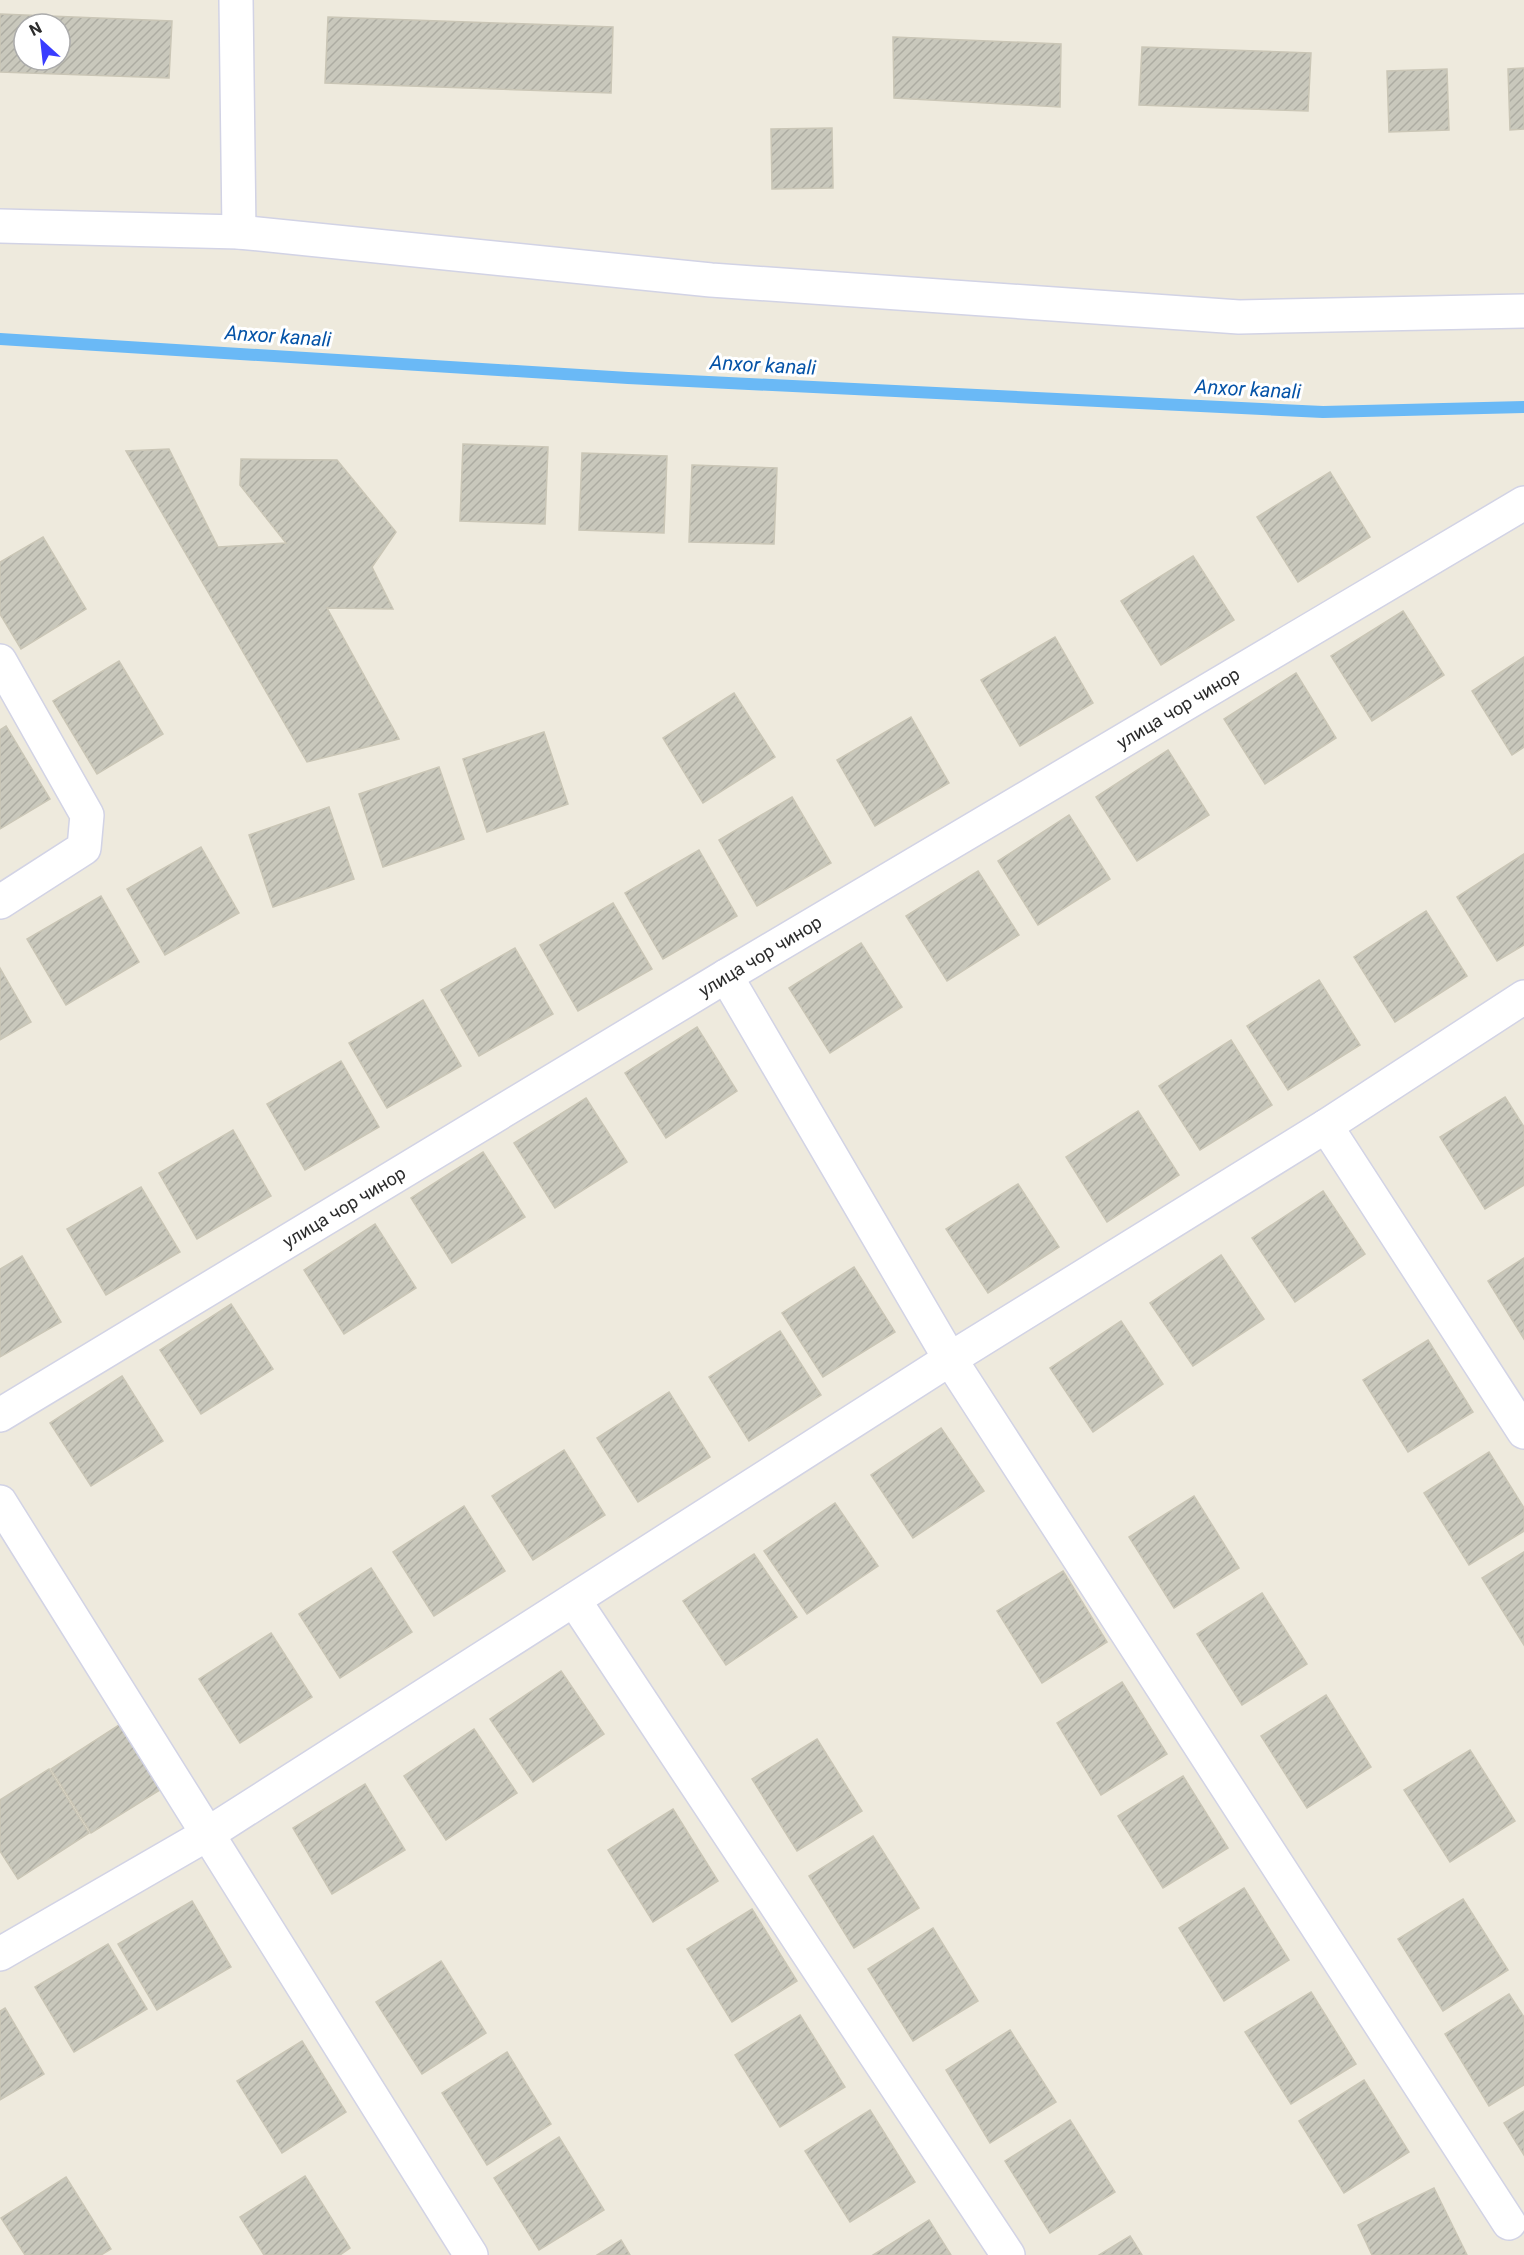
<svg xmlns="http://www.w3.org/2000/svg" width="1524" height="2255" viewBox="0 0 1524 2255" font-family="Roboto,sans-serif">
<defs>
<pattern id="building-hatch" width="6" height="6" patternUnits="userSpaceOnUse" patternTransform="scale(1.5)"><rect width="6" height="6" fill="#c9c8bc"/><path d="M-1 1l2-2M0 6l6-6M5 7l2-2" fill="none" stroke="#adaca2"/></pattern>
</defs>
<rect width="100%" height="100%" fill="#eeeadd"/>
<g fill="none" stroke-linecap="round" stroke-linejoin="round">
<path stroke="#6ab9f6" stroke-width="12" d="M0,339L628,378L1323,412L1524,407"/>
</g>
<g fill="url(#building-hatch)" stroke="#cac6b6" stroke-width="1.5" fill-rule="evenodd">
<path d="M0,14L172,21L169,78L0,72ZM24,24H60V60H24Z"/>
<path d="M328,17L613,27L611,93L325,83Z"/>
<path d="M893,37L1061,44L1060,107L894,98Z"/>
<path d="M1142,47L1311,53L1308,111L1139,105Z"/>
<path d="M1524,68V129L1510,130L1508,69Z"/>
<path d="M1447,69L1449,130L1389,132L1387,71Z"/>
<path d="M832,128L833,188L772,189L771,129Z"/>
<path d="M463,444L548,447L545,524L460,521Z"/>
<path d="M169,449L218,547L286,543L240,485L241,459L337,460L396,532L372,567L393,609L327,608L399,739L307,762L126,451Z"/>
<path d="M582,453L667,456L664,533L579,530Z"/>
<path d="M692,465L777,468L774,544L689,542Z"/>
<path d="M1330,472L1370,537L1298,582L1257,517Z"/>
<path d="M43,537L86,609L21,649L0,614V562Z"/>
<path d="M1193,556L1234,620L1161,665L1121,601Z"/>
<path d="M1403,611L1444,675L1372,721L1331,656Z"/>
<path d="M1055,637L1093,703L1020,746L981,680Z"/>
<path d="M1524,657V747L1512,755L1472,691Z"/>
<path d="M119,661L163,734L97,774L53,701Z"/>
<path d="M1296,673L1336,738L1265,784L1224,719Z"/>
<path d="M734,693L775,757L703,803L663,738Z"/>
<path d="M911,717L949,783L875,826L837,760Z"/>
<path d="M6,726L50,799L0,829V730Z"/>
<path d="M544,732L568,804L487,832L463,759Z"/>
<path d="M1168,750L1209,815L1137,861L1096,797Z"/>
<path d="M439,767L464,839L383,867L359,794Z"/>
<path d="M792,797L831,863L757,906L719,840Z"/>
<path d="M329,807L354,879L273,907L249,835Z"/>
<path d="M1069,815L1110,879L1038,925L998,861Z"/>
<path d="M201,847L239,913L165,955L127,889Z"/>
<path d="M699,850L737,916L663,959L625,893Z"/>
<path d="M1524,854V945L1497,961L1457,897Z"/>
<path d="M978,871L1019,935L947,981L906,916Z"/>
<path d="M101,896L139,962L66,1005L27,939Z"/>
<path d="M613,903L652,969L578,1011L540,945Z"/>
<path d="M1426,911L1467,976L1395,1022L1354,957Z"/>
<path d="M861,943L902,1007L830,1053L789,988Z"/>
<path d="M515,948L553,1014L479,1056L441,990Z"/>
<path d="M0,968L31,1022L0,1040Z"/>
<path d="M1319,980L1360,1045L1288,1090L1247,1026Z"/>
<path d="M423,1000L461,1066L387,1108L349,1043Z"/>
<path d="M697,1027L737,1091L666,1138L625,1073Z"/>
<path d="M1231,1040L1272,1105L1200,1150L1159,1086Z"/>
<path d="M341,1061L379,1127L305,1170L267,1104Z"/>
<path d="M1505,1097L1524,1127V1185L1485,1209L1440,1137Z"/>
<path d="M586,1098L627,1162L555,1208L514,1143Z"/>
<path d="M1138,1111L1179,1175L1107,1222L1066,1157Z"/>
<path d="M233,1130L271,1196L197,1239L159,1173Z"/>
<path d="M483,1152L525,1217L452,1263L411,1198Z"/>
<path d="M1018,1184L1059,1247L988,1293L946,1229Z"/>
<path d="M141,1187L180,1252L106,1295L67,1229Z"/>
<path d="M1323,1191L1365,1254L1295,1302L1252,1238Z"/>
<path d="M375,1224L416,1288L344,1334L304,1270Z"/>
<path d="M1221,1255L1264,1319L1193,1366L1150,1303Z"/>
<path d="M22,1256L61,1322L0,1357V1269Z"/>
<path d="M1524,1258V1339L1488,1281Z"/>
<path d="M854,1267L895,1332L823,1377L782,1313Z"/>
<path d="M231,1304L273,1369L201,1414L160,1350Z"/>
<path d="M1121,1321L1163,1384L1093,1432L1050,1368Z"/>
<path d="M780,1331L821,1395L749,1441L709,1377Z"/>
<path d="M1428,1340L1473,1412L1408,1452L1363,1380Z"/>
<path d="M122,1376L163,1441L91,1486L50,1423Z"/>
<path d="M669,1392L710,1457L638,1502L597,1438Z"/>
<path d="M941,1428L984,1491L913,1538L871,1475Z"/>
<path d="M564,1450L605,1515L533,1560L492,1496Z"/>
<path d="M1489,1452L1524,1508V1531L1469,1565L1424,1493Z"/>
<path d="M1194,1496L1239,1568L1174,1608L1129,1537Z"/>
<path d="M835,1503L878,1566L807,1614L764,1551Z"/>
<path d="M464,1506L505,1571L434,1616L393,1552Z"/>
<path d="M1524,1552V1645L1482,1578Z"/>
<path d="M754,1554L797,1617L726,1665L683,1601Z"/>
<path d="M371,1568L412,1632L340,1678L299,1614Z"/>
<path d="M1063,1571L1107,1642L1042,1683L997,1611Z"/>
<path d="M1262,1593L1307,1664L1242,1705L1197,1634Z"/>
<path d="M271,1633L312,1697L240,1743L199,1679Z"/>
<path d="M561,1671L604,1734L533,1782L490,1719Z"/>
<path d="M1122,1682L1167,1754L1101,1795L1057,1723Z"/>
<path d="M1326,1695L1371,1767L1307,1808L1261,1736Z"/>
<path d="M122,1723L163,1788L91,1833L51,1769Z"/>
<path d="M474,1729L517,1793L446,1840L404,1776Z"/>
<path d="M817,1739L862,1811L797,1851L752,1779Z"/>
<path d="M1470,1750L1515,1821L1450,1862L1404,1790Z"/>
<path d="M49,1769L89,1833L18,1879L0,1851V1800Z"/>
<path d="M1183,1776L1228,1848L1163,1888L1118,1816Z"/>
<path d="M365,1784L405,1850L332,1894L293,1828Z"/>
<path d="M673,1809L718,1881L653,1922L608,1850Z"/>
<path d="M873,1836L919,1908L854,1948L809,1876Z"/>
<path d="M1244,1888L1289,1960L1224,2001L1179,1928Z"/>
<path d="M1463,1899L1508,1970L1443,2011L1398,1939Z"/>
<path d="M192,1901L231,1967L157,2010L118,1944Z"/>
<path d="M752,1909L797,1981L732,2022L687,1949Z"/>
<path d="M933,1928L978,2001L913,2041L868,1969Z"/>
<path d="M108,1944L147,2009L74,2052L35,1987Z"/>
<path d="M441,1961L486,2033L422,2074L376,2002Z"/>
<path d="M1311,1992L1356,2064L1291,2104L1245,2032Z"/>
<path d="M1509,1994L1524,2017V2085L1489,2106L1445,2034Z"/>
<path d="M5,2008L44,2074L0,2100V2011Z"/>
<path d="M800,2015L845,2087L780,2127L735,2055Z"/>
<path d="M1010,2030L1056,2102L990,2143L946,2070Z"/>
<path d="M302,2041L346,2112L282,2153L237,2081Z"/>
<path d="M507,2052L551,2124L487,2165L442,2093Z"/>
<path d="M1364,2080L1409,2152L1344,2193L1299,2121Z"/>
<path d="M870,2110L915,2182L850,2222L805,2151Z"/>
<path d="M1524,2111V2155L1504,2123Z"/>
<path d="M1070,2120L1115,2192L1050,2233L1005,2161Z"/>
<path d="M559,2137L604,2210L539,2250L494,2178Z"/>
<path d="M305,2176L350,2248L340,2255H264L240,2217Z"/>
<path d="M66,2177L111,2249L101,2255H25L1,2218Z"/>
<path d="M1434,2188L1467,2255H1372L1358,2225Z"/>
<path d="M929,2220L951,2255H873Z"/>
<path d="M1130,2236L1142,2255H1099Z"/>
<path d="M621,2240L630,2255H597Z"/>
</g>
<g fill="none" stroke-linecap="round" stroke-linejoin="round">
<defs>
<g id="street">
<path d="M236,0L239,232"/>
<path d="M0,226L239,232L711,280L1239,317L1524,311"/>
<path d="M0,661L87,815L84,848L0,902"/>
<path d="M726,976L950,1359L1509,2223"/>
<path d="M1326,1126L1524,1432"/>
<path d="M0,1415L726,976L1524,503"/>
<path d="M0,1502L471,2255"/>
<path d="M574,1600L1008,2255"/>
<path d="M0,1954L206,1835L950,1359L1326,1126L1524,997"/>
</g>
</defs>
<use href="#street" stroke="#d2d3e5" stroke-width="36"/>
<use href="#street" stroke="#fff" stroke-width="33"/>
</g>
<g text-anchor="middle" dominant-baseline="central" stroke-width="6" stroke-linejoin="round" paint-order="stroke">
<g font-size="18" fill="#2c2c2c" stroke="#fff">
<text transform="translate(1178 708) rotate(-31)">улица чор чинор</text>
<text transform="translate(760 956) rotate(-31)">улица чор чинор</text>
<text transform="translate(344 1207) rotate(-31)">улица чор чинор</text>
</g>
<g font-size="20" font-style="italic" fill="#0553a7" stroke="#fff">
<text transform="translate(278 336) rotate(4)">Anxor kanali</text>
<text transform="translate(763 365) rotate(3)">Anxor kanali</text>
<text transform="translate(1248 389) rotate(3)">Anxor kanali</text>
</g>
</g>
<g transform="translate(42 42) rotate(333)"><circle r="28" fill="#ffffff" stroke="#ababab" stroke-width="1.5"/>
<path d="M0-4.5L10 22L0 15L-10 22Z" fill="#393cff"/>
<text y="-9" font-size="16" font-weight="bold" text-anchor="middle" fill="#2c2c2c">N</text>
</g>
</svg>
